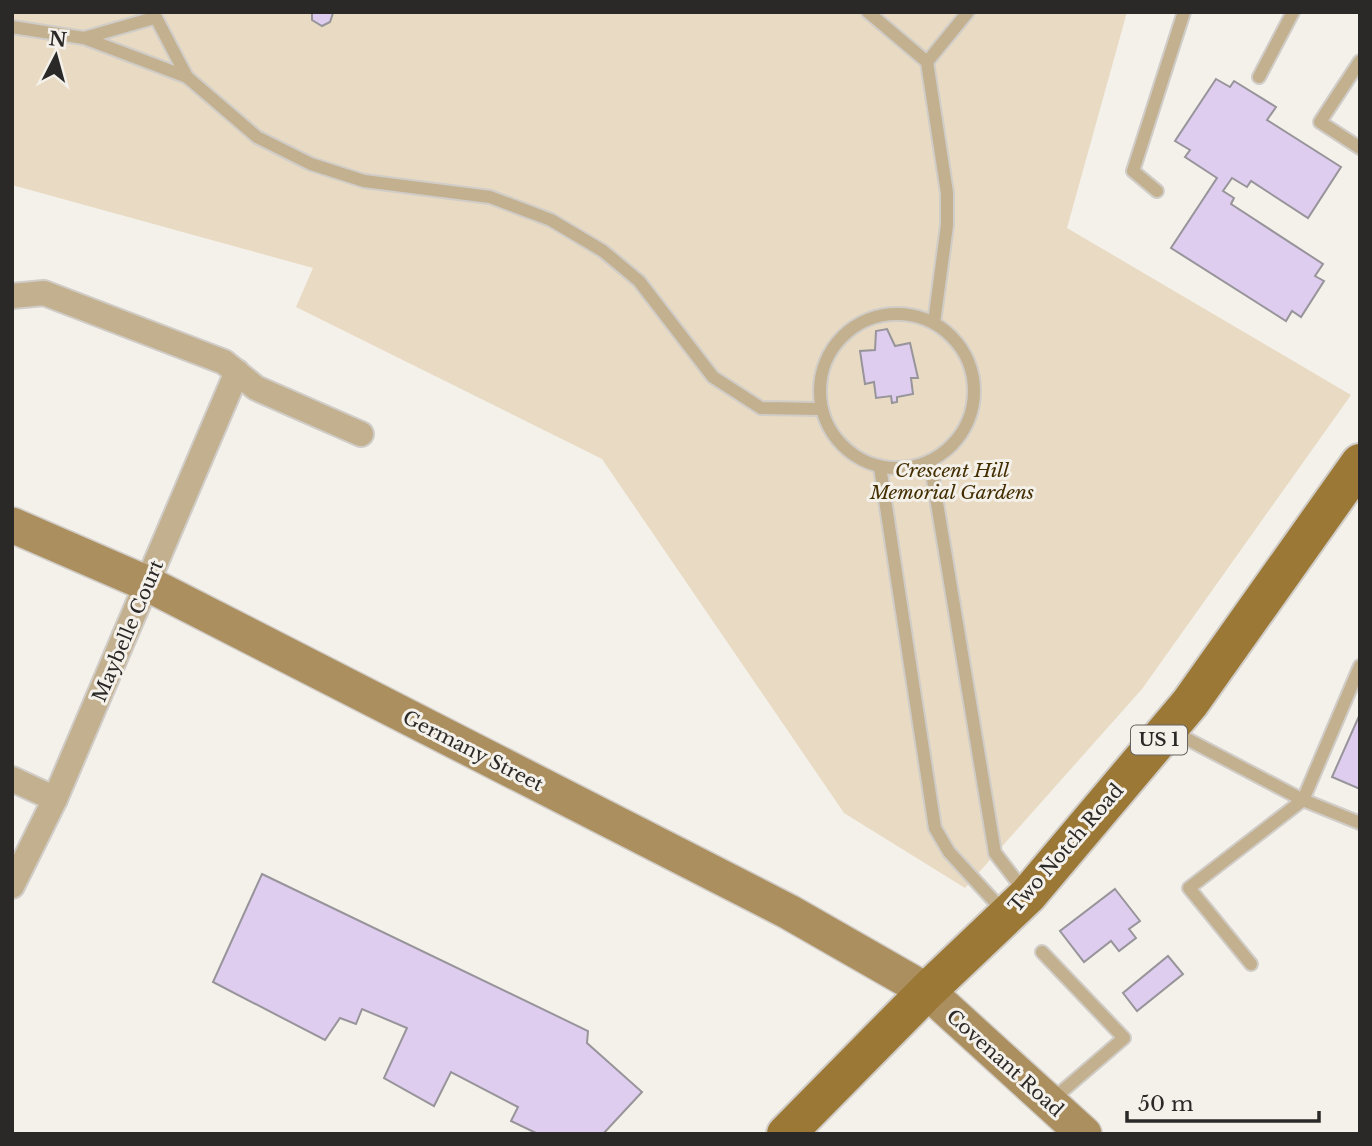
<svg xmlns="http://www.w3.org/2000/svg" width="1372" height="1146" viewBox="0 0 1372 1146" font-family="'Libre Baskerville',serif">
<rect width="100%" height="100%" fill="#f4f0ea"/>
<path fill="#e9dbc3" d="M12,12H1127L1067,228L1351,395L1142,689L965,888L844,813L602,459L296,307L313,268L12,185Z"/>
<g fill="#dfcdf0" stroke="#97949a" stroke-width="2">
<path d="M312,12H332L333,13L330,22L322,26L312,20Z"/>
<path d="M1216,79L1230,87L1234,81L1276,107L1267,120L1341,167L1308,218L1251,181L1247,187L1232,178L1223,191L1234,198L1231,204L1323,264L1315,276L1324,281L1301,317L1292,311L1286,321L1171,248L1217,178L1185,157L1190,150L1175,141Z"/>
<path d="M887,329L895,346L910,343L918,378H911L913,394L897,397V402L892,403L891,396L876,398L874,382L865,384L860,351L875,350L876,331Z"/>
<path d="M1360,714V789L1332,777Z"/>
<path d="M262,874L588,1031L587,1043L642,1092L603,1134H538L511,1121L518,1107L451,1072L434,1106L384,1078L407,1028L362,1009L356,1024L340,1018L325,1040L213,982Z"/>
<path d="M1115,889L1140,921L1129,929L1136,938L1119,951L1111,941L1084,962L1060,931Z"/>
<path d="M1168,956L1183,974L1137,1011L1123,993Z"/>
</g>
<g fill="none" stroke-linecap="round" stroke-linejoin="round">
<defs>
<g id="lane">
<path d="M153,12L187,77L257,137L311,164L364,181L490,197L551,220L603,251L639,281L713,377L761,408L820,409"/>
<path d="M868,12L927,62L947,193V225L934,323"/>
<path d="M12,27L84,38L154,18"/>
<path d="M84,38L187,77"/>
<path d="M1360,61L1320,122L1360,148"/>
<path d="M927,62L968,12"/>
<path d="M1259,77L1293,12"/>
<path d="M1157,191L1133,171L1184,12"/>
<circle cx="897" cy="391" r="77"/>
<path d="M930,461L995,853L1025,892"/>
<path d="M880,467L935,828L949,852L1005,913"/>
<path d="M1172,731L1303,800L1360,823"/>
<path d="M1042,952L1124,1038L1052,1100"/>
<path d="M1251,964L1189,888L1303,800L1360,666"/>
</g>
<g id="street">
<path d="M12,296L44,293L224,362L256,388L361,434"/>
<path d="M12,779L55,799"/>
<path d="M12,886L55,799L237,372"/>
</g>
<path id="secondary" d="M12,525L148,584L789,912L927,991L1084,1134"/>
<path id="primary" d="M786,1134L927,991L1028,895L1190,703L1360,463"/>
</defs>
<use href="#lane" stroke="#d0ccc7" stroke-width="16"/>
<use href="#street" stroke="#d0ccc7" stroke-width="28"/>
<use href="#secondary" stroke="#d0ccc7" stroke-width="38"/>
<use href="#primary" stroke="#d0ccc7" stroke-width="42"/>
<use href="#lane" stroke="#c3b08f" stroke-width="12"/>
<use href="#street" stroke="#c3b08f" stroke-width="24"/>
<use href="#secondary" stroke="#ac8f5e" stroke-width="35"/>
<use href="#primary" stroke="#9b7836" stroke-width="38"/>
</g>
<g text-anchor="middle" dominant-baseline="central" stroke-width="6" stroke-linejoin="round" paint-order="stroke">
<rect fill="#f4f0ea" stroke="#676562" stroke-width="2" x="1131" y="725.5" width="56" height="29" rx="5"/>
<g font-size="18" font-weight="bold" fill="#2b2927">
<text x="1159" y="740">US 1</text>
</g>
<g font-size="19" font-style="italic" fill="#432e02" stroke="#f4f0ea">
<text x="952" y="470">Crescent Hill<tspan x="952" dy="22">Memorial Gardens</tspan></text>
</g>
<g font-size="19" fill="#2b2927" stroke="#f4f0ea">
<text transform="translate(128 631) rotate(-67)">Maybelle Court</text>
<text transform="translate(473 751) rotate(27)">Germany Street</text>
<text transform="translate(1066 848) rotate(-49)">Two Notch Road</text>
<text transform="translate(1005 1063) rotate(42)">Covenant Road</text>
</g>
</g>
<rect width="1372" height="1146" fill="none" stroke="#2b2927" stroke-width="28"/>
<g transform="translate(56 56) rotate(6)" stroke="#f4f0ea" stroke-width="5" paint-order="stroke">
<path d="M0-5L12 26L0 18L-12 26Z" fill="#2b2927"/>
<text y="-10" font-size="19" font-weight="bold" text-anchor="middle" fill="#2b2927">N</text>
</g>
<path d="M1127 1111v10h192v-10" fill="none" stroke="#2b2927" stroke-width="3.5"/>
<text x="1138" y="1111" font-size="21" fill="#2b2927" stroke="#f4f0ea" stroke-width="5" paint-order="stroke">50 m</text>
</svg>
